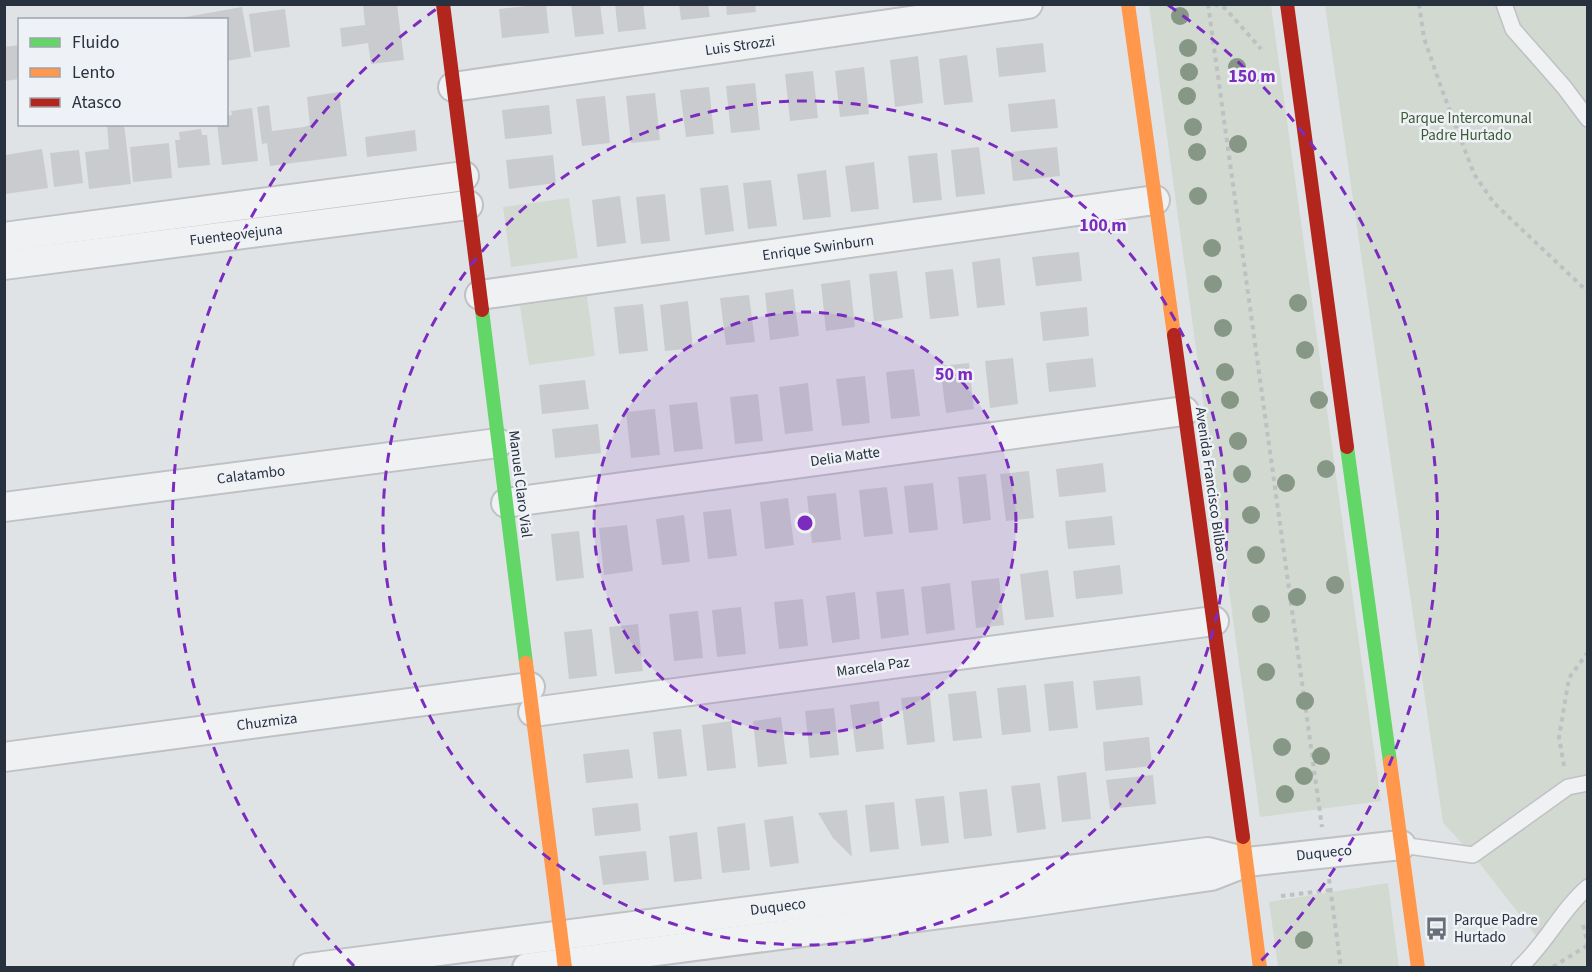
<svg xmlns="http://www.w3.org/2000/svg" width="1592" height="972" viewBox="0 0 1592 972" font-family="'Source Sans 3',sans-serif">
<rect width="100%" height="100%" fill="#e0e3e6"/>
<g fill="#d1d9d1">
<path d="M1149,5H1271L1381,801L1260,817Z"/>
<path d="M1325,5H1587V967H1526L1541,942L1473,855L1443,823Z"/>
<path d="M569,198L578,258L511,267L503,207Z"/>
<path d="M587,296L595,356L529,365L520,306Z"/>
<path d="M1388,883L1399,967H1278L1269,902Z"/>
</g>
<g fill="#c9cbce">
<path d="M363,4H397L404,60L371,64L368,43L342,47L340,28L365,25Z"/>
<path d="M546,4L549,33L502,38L499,9Z"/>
<path d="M571,4H600L604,34L575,37Z"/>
<path d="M615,4H643L646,29L618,32Z"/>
<path d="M679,4H708L710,17L681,20Z"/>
<path d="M726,4H755L756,12L727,15Z"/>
<path d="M242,7L251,57L226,61V20H180V18Z"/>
<path d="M285,9L290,47L254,52L249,14Z"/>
<path d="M1043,43L1046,72L999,77L996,48Z"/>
<path d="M19,45L20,79L4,81V47Z"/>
<path d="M967,55L973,102L944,105L939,59Z"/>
<path d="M918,56L923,103L895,107L890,60Z"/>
<path d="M864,67L869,114L840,117L835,71Z"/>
<path d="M813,71L818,118L790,121L785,74Z"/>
<path d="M755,83L760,130L731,133L726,86Z"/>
<path d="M709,87L714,134L686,137L680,90Z"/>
<path d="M339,92L347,156L270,166L267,143L262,144L257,107L269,105L272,131L304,127L310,125L307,97Z"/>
<path d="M655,93L660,140L631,143L626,96Z"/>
<path d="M605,96L610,143L582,146L576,99Z"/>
<path d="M1055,99L1058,128L1011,132L1008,104Z"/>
<path d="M549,105L552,134L505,139L502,110Z"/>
<path d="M252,108L258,161L222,165L217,124H226V116L232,115L231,111Z"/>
<path d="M107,124H124L131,184L89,189L85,152L109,149Z"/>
<path d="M201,129L202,135H207L210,165L178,168L175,140H180L179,132Z"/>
<path d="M415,130L417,151L367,157L365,137Z"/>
<path d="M169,143L172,178L133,182L130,147Z"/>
<path d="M979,147L985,194L956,197L951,150Z"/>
<path d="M1057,147L1060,176L1013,181L1010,152Z"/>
<path d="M42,149L48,188L5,194V155Z"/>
<path d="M79,150L83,183L54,187L50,153Z"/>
<path d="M937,153L942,200L913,203L908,156Z"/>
<path d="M553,155L556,183L509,189L506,160Z"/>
<path d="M874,162L879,209L851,212L845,166Z"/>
<path d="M826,170L831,217L803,220L797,174Z"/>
<path d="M771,180L777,226L748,229L743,183Z"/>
<path d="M728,185L734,231L705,235L700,188Z"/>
<path d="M665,194L670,241L641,244L636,197Z"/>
<path d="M620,196L626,243L597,247L592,200Z"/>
<path d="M1079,252L1082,281L1036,286L1032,257Z"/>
<path d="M1000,258L1005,305L977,308L972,262Z"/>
<path d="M953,269L959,316L930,319L925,272Z"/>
<path d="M897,271L903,318L874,322L869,274Z"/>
<path d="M850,280L855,327L826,331L821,284Z"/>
<path d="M793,289L799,336L770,340L765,293Z"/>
<path d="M749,295L755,342L726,345L720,298Z"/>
<path d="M688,301L693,348L665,351L660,305Z"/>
<path d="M643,304L648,351L619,354L614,307Z"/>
<path d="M1087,307L1089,336L1043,341L1040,312Z"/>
<path d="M1013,358L1018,404L990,408L985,361Z"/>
<path d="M1093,358L1096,387L1049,392L1046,363Z"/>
<path d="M969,363L974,409L946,413L940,366Z"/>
<path d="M914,369L920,416L891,419L886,372Z"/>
<path d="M865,376L870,423L842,426L836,379Z"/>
<path d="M585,380L589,409L542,414L539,385Z"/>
<path d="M808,383L813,431L785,434L779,387Z"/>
<path d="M758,394L763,441L735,444L730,397Z"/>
<path d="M697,402L703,449L674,452L669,405Z"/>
<path d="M655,409L660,455L631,458L626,412Z"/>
<path d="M598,424L601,453L555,458L552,429Z"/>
<path d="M1103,463L1106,492L1059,497L1056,469Z"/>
<path d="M1029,471L1034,518L1006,521L1000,474Z"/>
<path d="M986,474L991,520L963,524L958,477Z"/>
<path d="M933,483L938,530L909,533L904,486Z"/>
<path d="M887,487L893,534L864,537L859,490Z"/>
<path d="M836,493L841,540L812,543L807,496Z"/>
<path d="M788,498L794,545L765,549L760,502Z"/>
<path d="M731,509L737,556L708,559L703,512Z"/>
<path d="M684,515L690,562L662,565L656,519Z"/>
<path d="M1112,516L1115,545L1068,549L1065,521Z"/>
<path d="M627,525L633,571L604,575L599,528Z"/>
<path d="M579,531L584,578L556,581L551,534Z"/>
<path d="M1120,565L1123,594L1076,599L1073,571Z"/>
<path d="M1048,570L1054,617L1025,620L1020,574Z"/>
<path d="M999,578L1004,625L976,628L971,581Z"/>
<path d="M950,583L955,630L926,634L921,587Z"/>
<path d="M904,589L909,635L881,639L876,592Z"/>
<path d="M855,592L860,639L832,643L826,596Z"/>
<path d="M803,599L808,646L779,649L774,602Z"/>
<path d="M741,607L746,654L717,657L712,610Z"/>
<path d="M698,611L703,658L674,661L669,614Z"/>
<path d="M638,624L643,671L615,674L609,627Z"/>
<path d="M592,629L597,676L569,679L564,632Z"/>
<path d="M1140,676L1143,705L1096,710L1093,681Z"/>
<path d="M1073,681L1078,728L1049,731L1044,684Z"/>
<path d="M1026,685L1031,732L1002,735L997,688Z"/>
<path d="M976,691L982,738L953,741L948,694Z"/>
<path d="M930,695L935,742L907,745L901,698Z"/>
<path d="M879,701L884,749L856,752L850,705Z"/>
<path d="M834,708L839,755L810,758L805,711Z"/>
<path d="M781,717L787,764L758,767L753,721Z"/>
<path d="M731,721L736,768L707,771L702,725Z"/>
<path d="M681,729L687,776L658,779L653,732Z"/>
<path d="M1149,737L1152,766L1105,771L1103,742Z"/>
<path d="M629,749L633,778L586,783L583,754Z"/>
<path d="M1086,772L1091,819L1062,822L1057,776Z"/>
<path d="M1153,775L1156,804L1110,809L1106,780Z"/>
<path d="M1040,783L1046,829L1017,833L1011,786Z"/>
<path d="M987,789L992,836L964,839L959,792Z"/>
<path d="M944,796L949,843L921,846L915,799Z"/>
<path d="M894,802L899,849L870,852L865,805Z"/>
<path d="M638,803L641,831L595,836L592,808Z"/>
<path d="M847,810L852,857L833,838L818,813Z"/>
<path d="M793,816L799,863L770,867L764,820Z"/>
<path d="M745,823L750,870L722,873L717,827Z"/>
<path d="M697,832L702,879L674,882L669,836Z"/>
<path d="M646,851L649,880L603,885L599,856Z"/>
</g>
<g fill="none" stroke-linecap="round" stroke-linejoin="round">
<defs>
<g id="lane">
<path d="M1504,4L1513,29L1564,87L1588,119"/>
<path d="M1401,845L1473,855L1568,787L1588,783"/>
<path d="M1519,968C1546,944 1561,910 1588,887"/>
</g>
<g id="street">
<path d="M453,87L1028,4"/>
<path d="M4,237L464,176"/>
<path d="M4,265L468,205"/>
<path d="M480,295L1155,200"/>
<path d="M506,503L1184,411"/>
<path d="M4,507L498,443"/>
<path d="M533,712L1214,621"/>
<path d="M4,757L530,687"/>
<path d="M308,968L1208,852L1247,862"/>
<path d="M527,968L1024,903L1211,876L1247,862L1401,845"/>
</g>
</defs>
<use href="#lane" stroke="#bfc1c4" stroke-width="18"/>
<use href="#street" stroke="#bfc1c4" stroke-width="32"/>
<g stroke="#bec1c4" stroke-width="4" stroke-dasharray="4.5 4.5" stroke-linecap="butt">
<path d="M1208,4L1322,827"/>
<path d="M1214,4L1225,8L1261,49"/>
<path d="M1419,4L1424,38L1441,87L1474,174L1494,203L1588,292"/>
<path d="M1564,766L1559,737L1569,678L1588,652"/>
<path d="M1329,879L1341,968"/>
<path d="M1281,896L1331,890"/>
<path d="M1583,925L1588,945"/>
<path d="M1553,967L1588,945"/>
</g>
<use href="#lane" stroke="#f0f1f2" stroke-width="15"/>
<use href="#street" stroke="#f0f1f2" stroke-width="28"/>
<g stroke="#63d668" stroke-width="14">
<path d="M482,310L526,663"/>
<path d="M1347,447L1390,762"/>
</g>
<g stroke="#ff974d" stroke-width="14">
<path d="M1128,4L1174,335"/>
<path d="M526,663L565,968"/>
<path d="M1390,762L1418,968"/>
<path d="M1243,837L1260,968"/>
</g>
<g stroke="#b3261e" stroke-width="14">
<path d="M443,4L482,310"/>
<path d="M1287,4L1347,447"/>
<path d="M1174,335L1243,837"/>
</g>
</g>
<g fill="#869885">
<circle cx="1180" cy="16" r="9"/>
<circle cx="1188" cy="48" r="9"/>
<circle cx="1237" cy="67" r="9"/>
<circle cx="1189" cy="72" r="9"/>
<circle cx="1187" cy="96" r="9"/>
<circle cx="1193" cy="127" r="9"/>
<circle cx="1238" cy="144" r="9"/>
<circle cx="1197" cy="152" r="9"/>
<circle cx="1198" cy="196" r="9"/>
<circle cx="1212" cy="248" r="9"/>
<circle cx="1213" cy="284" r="9"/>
<circle cx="1298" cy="303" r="9"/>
<circle cx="1223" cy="328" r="9"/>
<circle cx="1305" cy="350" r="9"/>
<circle cx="1225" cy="372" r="9"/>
<circle cx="1230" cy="400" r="9"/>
<circle cx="1319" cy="400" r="9"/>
<circle cx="1238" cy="441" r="9"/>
<circle cx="1326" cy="469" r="9"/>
<circle cx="1242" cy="474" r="9"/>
<circle cx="1286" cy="483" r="9"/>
<circle cx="1251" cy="515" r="9"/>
<circle cx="1256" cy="555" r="9"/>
<circle cx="1335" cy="585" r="9"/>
<circle cx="1297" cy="597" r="9"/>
<circle cx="1261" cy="614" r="9"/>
<circle cx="1266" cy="672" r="9"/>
<circle cx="1305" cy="701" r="9"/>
<circle cx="1282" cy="747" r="9"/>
<circle cx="1321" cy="756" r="9"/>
<circle cx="1304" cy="776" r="9"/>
<circle cx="1285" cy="794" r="9"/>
<circle cx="1304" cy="940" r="9"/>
</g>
<circle cx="805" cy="523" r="211" fill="#7b2cbf" fill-opacity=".12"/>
<g fill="none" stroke="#7b2cbf" stroke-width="3" stroke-dasharray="10 8">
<circle cx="805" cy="523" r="211"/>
<circle cx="805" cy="523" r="422"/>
<path d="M354 966A632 632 0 0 1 442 5M1168 5A632 632 0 0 1 1256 966"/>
</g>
<defs>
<symbol id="bus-bare" viewBox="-9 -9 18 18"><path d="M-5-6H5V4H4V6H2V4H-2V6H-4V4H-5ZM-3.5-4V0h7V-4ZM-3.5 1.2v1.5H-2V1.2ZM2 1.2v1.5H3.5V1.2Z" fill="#686f79" stroke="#eef1f5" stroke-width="2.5" paint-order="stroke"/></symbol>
</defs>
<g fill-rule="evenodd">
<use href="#bus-bare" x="1420" y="912" width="33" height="33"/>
</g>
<g text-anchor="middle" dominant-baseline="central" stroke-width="5" stroke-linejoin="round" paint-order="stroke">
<g font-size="15" fill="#28313e" stroke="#eef1f5">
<text transform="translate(740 46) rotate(-8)">Luis Strozzi</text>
<text transform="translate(236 235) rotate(-7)">Fuenteovejuna</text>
<text transform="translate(818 248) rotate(-8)">Enrique Swinburn</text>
<text transform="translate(845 457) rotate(-8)">Delia Matte</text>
<text transform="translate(251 475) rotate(-7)">Calatambo</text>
<text transform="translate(520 484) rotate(83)">Manuel Claro Vial</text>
<text transform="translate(1211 484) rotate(82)">Avenida Francisco Bilbao</text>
<text transform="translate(873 667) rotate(-8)">Marcela Paz</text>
<text transform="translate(267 722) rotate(-7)">Chuzmiza</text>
<text transform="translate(1324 853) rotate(-6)">Duqueco</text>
<text transform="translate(778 907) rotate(-7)">Duqueco</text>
</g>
<g font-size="15" fill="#3d5a35" stroke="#eef1f5">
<text x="1466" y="118">Parque Intercomunal<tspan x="1466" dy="17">Padre Hurtado</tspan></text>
</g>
<g font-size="15" fill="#28313e" stroke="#eef1f5" text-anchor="start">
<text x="1454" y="920">Parque Padre<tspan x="1454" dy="17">Hurtado</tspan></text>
</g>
</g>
<circle cx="805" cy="523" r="9" fill="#7b2cbf" stroke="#eef1f5" stroke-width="3"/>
<g font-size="18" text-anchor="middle" font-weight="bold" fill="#7b2cbf" stroke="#eef1f5" stroke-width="5" stroke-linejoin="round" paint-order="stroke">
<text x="1252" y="82">150 m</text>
<text x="1103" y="231">100 m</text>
<text x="954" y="380">50 m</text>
</g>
<rect width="1592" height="972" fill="none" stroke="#28313e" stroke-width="12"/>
<rect x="18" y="18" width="210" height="108" fill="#eef1f5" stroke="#9fa4ac" stroke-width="1.5"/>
<rect x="30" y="38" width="30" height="9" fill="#63d668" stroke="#9fa4ac" stroke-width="1.5"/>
<text x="72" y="48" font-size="18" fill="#28313e">Fluido</text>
<rect x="30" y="68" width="30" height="9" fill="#ff974d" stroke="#9fa4ac" stroke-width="1.5"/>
<text x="72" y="78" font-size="18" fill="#28313e">Lento</text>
<rect x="30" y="98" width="30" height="9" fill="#b3261e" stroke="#9fa4ac" stroke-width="1.5"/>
<text x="72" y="108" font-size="18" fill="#28313e">Atasco</text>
</svg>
